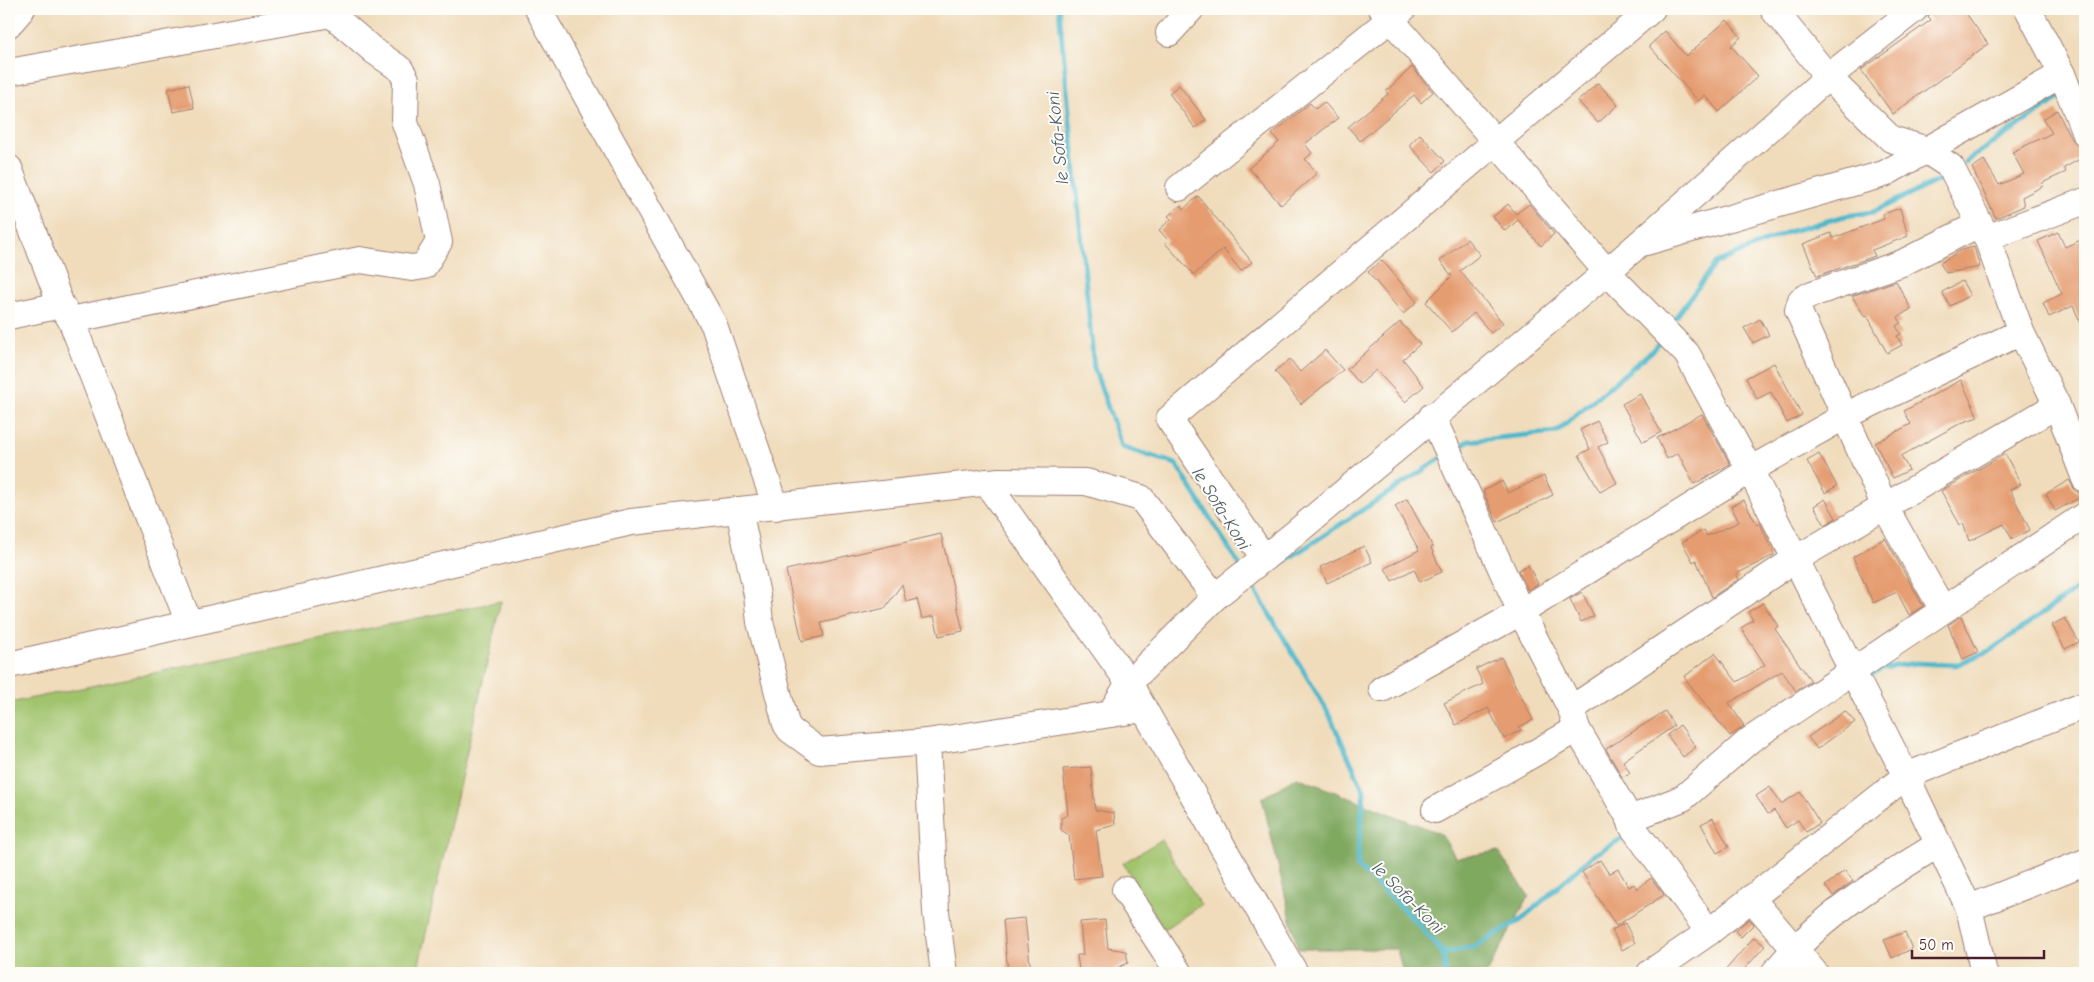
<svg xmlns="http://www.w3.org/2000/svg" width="2094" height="982" viewBox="0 0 2094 982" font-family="'Comic Neue',sans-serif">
<rect width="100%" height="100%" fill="#fdfcf7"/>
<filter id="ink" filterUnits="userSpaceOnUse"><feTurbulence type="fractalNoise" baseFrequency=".02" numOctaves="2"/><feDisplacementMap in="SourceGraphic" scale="10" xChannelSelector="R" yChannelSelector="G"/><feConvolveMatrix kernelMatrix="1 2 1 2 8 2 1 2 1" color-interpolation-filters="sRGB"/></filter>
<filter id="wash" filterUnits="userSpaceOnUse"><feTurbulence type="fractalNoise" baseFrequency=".0096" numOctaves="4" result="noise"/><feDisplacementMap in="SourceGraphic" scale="20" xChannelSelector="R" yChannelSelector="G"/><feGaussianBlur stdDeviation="1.12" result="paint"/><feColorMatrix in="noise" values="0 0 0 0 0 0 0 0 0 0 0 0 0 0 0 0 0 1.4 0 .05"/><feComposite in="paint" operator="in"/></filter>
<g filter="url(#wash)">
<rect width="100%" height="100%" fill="#f0dcbb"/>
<g fill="#a0c36c" stroke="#75714c">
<path d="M501,601L417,973H9V703Z"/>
<path d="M1161,840L1201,905L1164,929L1123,863Z"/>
</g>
<path fill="#80a960" stroke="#656446" d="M1297,777L1441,834L1456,858L1498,851L1529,896L1487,973H1403L1397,949H1298L1262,798Z"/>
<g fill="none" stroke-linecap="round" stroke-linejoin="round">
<g stroke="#4eb7cb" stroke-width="5">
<path d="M1059,9L1094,368L1122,447L1176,464L1240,566"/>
<path d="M2075,86L2085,80"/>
<path d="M1965,162L2062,96"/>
<path d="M1676,317L1716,263L1788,232L1845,216L1873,212L1941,179"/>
<path d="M1456,449L1468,441L1556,432L1653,350L1659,342"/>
<path d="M1262,576L1443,457"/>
<path d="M1249,580L1328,712L1364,791L1357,866L1414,919L1443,953L1446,973"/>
<path d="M1866,678L1882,668L1916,663L1956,665L1991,650L2085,583"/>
<path d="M1443,953L1474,947L1521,920L1592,856L1628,835"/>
<path d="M2060,973L2085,965"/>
</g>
</g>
<g id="blocks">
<g fill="#e59c6f">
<path d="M1937,9H1963L1988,44L1893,114L1861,70L1931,20L1928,16Z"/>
<path d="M1727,20L1741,37L1731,46L1758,76L1719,112L1705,95L1698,101L1649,46L1665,31L1686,56Z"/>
<path d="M1412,67L1433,92L1421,103L1414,95L1360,141L1348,127L1388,94L1386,91Z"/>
<path d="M1598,83L1618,105L1598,123L1578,101Z"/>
<path d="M189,84L194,108L173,112L168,89Z"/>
<path d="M1179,85L1206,120L1195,128L1169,93Z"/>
<path d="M1324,102L1338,118L1305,144L1312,153L1305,159L1317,173L1281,205L1249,168L1279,142L1272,134L1310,103L1315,109Z"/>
<path d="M2057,110L2071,139L2081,147L2085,156L2064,168L2066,172L2042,183L2043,186L2022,197L2024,206L1996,218L1972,168L1984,160L1999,185L2024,174L2012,152L2052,133L2043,119Z"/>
<path d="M1420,134L1445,161L1434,172L1409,145Z"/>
<path d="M1198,196L1252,262L1241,271L1223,249L1194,275L1165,243L1168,240L1159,230L1171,219L1168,216L1181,205L1184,209Z"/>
<path d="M1508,204L1516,214L1529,204L1554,234L1541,246L1518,220L1505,231L1493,217Z"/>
<path d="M1900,208L1908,236L1872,250L1875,256L1817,276L1803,244L1831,233L1833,238L1884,219L1883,214Z"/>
<path d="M2058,232L2065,247L2085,238V332L2073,306L2049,317L2043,303L2062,294L2038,241Z"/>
<path d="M1467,239L1480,255L1460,271L1503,323L1491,333L1474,313L1452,332L1426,302L1452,276L1440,261Z"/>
<path d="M1974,247L1980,267L1946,273L1940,263L1961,250Z"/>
<path d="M1382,260L1417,302L1403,314L1368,272Z"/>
<path d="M1896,281L1911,309L1898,317L1901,323L1896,326L1901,334L1897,336L1902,345L1887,353L1867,315L1865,317L1852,296Z"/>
<path d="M1962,281L1970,295L1950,306L1942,292Z"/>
<path d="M1760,319L1769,335L1753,343L1744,328Z"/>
<path d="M1400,322L1420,344L1403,359L1424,386L1405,402L1376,370L1360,384L1347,369Z"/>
<path d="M1325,350L1343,370L1301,404L1275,371L1290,359L1300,372Z"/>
<path d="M1774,363L1802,415L1787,423L1771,392L1757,399L1746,378Z"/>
<path d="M1961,380L1978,417L1961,423L1901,456L1909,470L1893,478L1875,443L1911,424L1904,411Z"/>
<path d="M1640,394L1661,432L1643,442L1622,404Z"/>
<path d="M1702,414L1730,464L1694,484L1678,453L1667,459L1657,438Z"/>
<path d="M1597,421L1608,442L1598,447L1617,483L1600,492L1579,455L1590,449L1580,430Z"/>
<path d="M1819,454L1837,486L1825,493L1807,461Z"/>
<path d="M2005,454L2021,484L2010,490L2030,530L2012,539L2004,524L1969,541L1963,523L1960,525L1941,491Z"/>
<path d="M1544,476L1553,495L1497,522L1483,491L1502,481L1508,493Z"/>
<path d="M2069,480L2075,490L2083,496L2055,511L2046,494Z"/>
<path d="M1407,499L1433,547L1431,548L1442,572L1420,582L1414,569L1392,581L1385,568L1419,550L1395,506Z"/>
<path d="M1825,499L1836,518L1825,525L1814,506Z"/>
<path d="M1744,500L1757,525L1760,523L1774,555L1736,574L1739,579L1712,597L1696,560L1693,562L1682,542L1704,530L1707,536L1739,522L1731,506Z"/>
<path d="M941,534L963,631L939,636L934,616L922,619L917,599L906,602L902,584L885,608L821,623L824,636L802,641L786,570Z"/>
<path d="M1885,538L1923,606L1909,615L1897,592L1873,603L1853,557Z"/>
<path d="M1364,546L1372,562L1327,583L1320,567Z"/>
<path d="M1528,565L1538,584L1528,590L1518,570Z"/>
<path d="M1582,592L1594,616L1581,622L1570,599Z"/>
<path d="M1763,603L1778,626L1775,629L1811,681L1796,691L1782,671L1729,703L1744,726L1730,736L1684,677L1715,653L1737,682L1765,665L1741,628L1753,620L1748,612Z"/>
<path d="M1961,616L1978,652L1963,659L1948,625Z"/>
<path d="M2065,618L2079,642L2065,649L2052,625Z"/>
<path d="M1501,657L1533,720L1519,727L1521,730L1504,739L1488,708L1456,725L1444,703L1483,684L1476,669Z"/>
<path d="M1665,711L1674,726L1623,761L1630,773L1622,777L1606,749Z"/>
<path d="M1845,711L1855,722L1817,749L1808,737Z"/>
<path d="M1680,725L1696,747L1683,757L1667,735Z"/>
<path d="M1091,767L1095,810L1114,813L1115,825L1096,830L1102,876L1074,879L1069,835L1061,830V818L1068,815L1063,769Z"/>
<path d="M1770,787L1781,804L1800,792L1820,823L1806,832L1798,820L1786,828L1774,810L1768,814L1756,796Z"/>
<path d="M1713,818L1729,847L1717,853L1701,824Z"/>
<path d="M1600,860L1609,874L1618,869L1629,887L1634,884L1637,889L1651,878L1664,895L1616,926L1582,872Z"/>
<path d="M1845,870L1853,881L1833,896L1825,886Z"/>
<path d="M1025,918L1031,973H1008L1003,920Z"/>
<path d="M1749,919L1754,924L1741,937L1735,931Z"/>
<path d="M1105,920L1108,948L1126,951L1128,963L1106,973H1087L1086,971L1079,970L1077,955H1083L1080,922Z"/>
<path d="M1625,923L1635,943L1622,950L1612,930Z"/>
<path d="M1905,932L1912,949L1892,958L1884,940Z"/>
<path d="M1754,937L1765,946L1741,973H1723Z"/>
</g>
</g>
</g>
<g filter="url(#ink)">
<use href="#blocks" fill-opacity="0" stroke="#9d7e73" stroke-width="1"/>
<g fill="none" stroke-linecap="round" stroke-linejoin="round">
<defs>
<g id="minor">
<path d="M538,9L714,325L776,507"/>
<path d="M1382,9L1607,272L1687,354L1750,470L1906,776L1969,908L1984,973"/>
<path d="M1773,9L1828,77L1891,139L1924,149L1951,167L1987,238L2021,332L2057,405L2085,479"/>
<path d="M2028,9L2062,74L2085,133"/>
<path d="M9,24L22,9"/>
<path d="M1169,33L1191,9"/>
<path d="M9,72L331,14"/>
<path d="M9,168L61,305L71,320L189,623"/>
<path d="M1179,188L1403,9"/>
<path d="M1987,238L2085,201"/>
<path d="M1646,242L1884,174L2062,74"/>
<path d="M9,316L61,305"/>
<path d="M71,320L360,260L412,268L424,266L439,242L427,184L405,123L406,79L400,69L374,51L331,14L330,9"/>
<path d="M1432,416L1521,612L1571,709L1577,729L1630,819L1632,826L1709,932"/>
<path d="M986,482L1129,683L1295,973"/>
<path d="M739,510L757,595L760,622L786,724L790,730L819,751L927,742L1144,709"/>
<path d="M1264,558L1169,419L1652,9"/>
<path d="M1943,610L1885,507L1798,310L1801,300L1812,294L1902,263L1979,224"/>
<path d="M9,665L631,522L999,481L1086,482L1141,498L1215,597"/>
<path d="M1382,689L1521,612L1750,470L1845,416L2021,332"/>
<path d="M1571,709L1794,560L2057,405"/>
<path d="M1110,714L1129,683L1215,597L1293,535L1607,272L1828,77L1915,9"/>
<path d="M927,742L936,912L944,973"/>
<path d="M1435,810L1577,729"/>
<path d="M1630,819L1683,798L1750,740L2085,515"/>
<path d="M1125,890L1179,973"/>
<path d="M1751,898L1815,973"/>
<path d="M1969,908L2085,862"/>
<path d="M1650,973L1709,932L1906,776L2085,705"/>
<path d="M1774,973C1819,917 1878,881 1939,844"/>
</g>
</defs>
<use href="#minor" stroke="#9d7e73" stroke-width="28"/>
<use href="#minor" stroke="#fff" stroke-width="26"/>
</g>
</g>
<g text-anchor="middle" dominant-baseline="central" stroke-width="4" stroke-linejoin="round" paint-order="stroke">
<g font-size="18" font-style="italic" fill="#4c5c6b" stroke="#fdfcf7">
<text transform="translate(1058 138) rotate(-96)">le Sofa-Koni</text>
<text transform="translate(1221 509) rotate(58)">le Sofa-Koni</text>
<text transform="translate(1408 898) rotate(45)">le Sofa-Koni</text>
</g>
</g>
<rect width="2094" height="982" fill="none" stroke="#fdfcf7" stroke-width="30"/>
<path d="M1912 950v8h132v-8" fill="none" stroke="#4a1f2b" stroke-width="2.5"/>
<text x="1919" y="950" font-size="15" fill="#4a1f2b" stroke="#fdfcf7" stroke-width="4" paint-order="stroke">50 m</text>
</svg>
